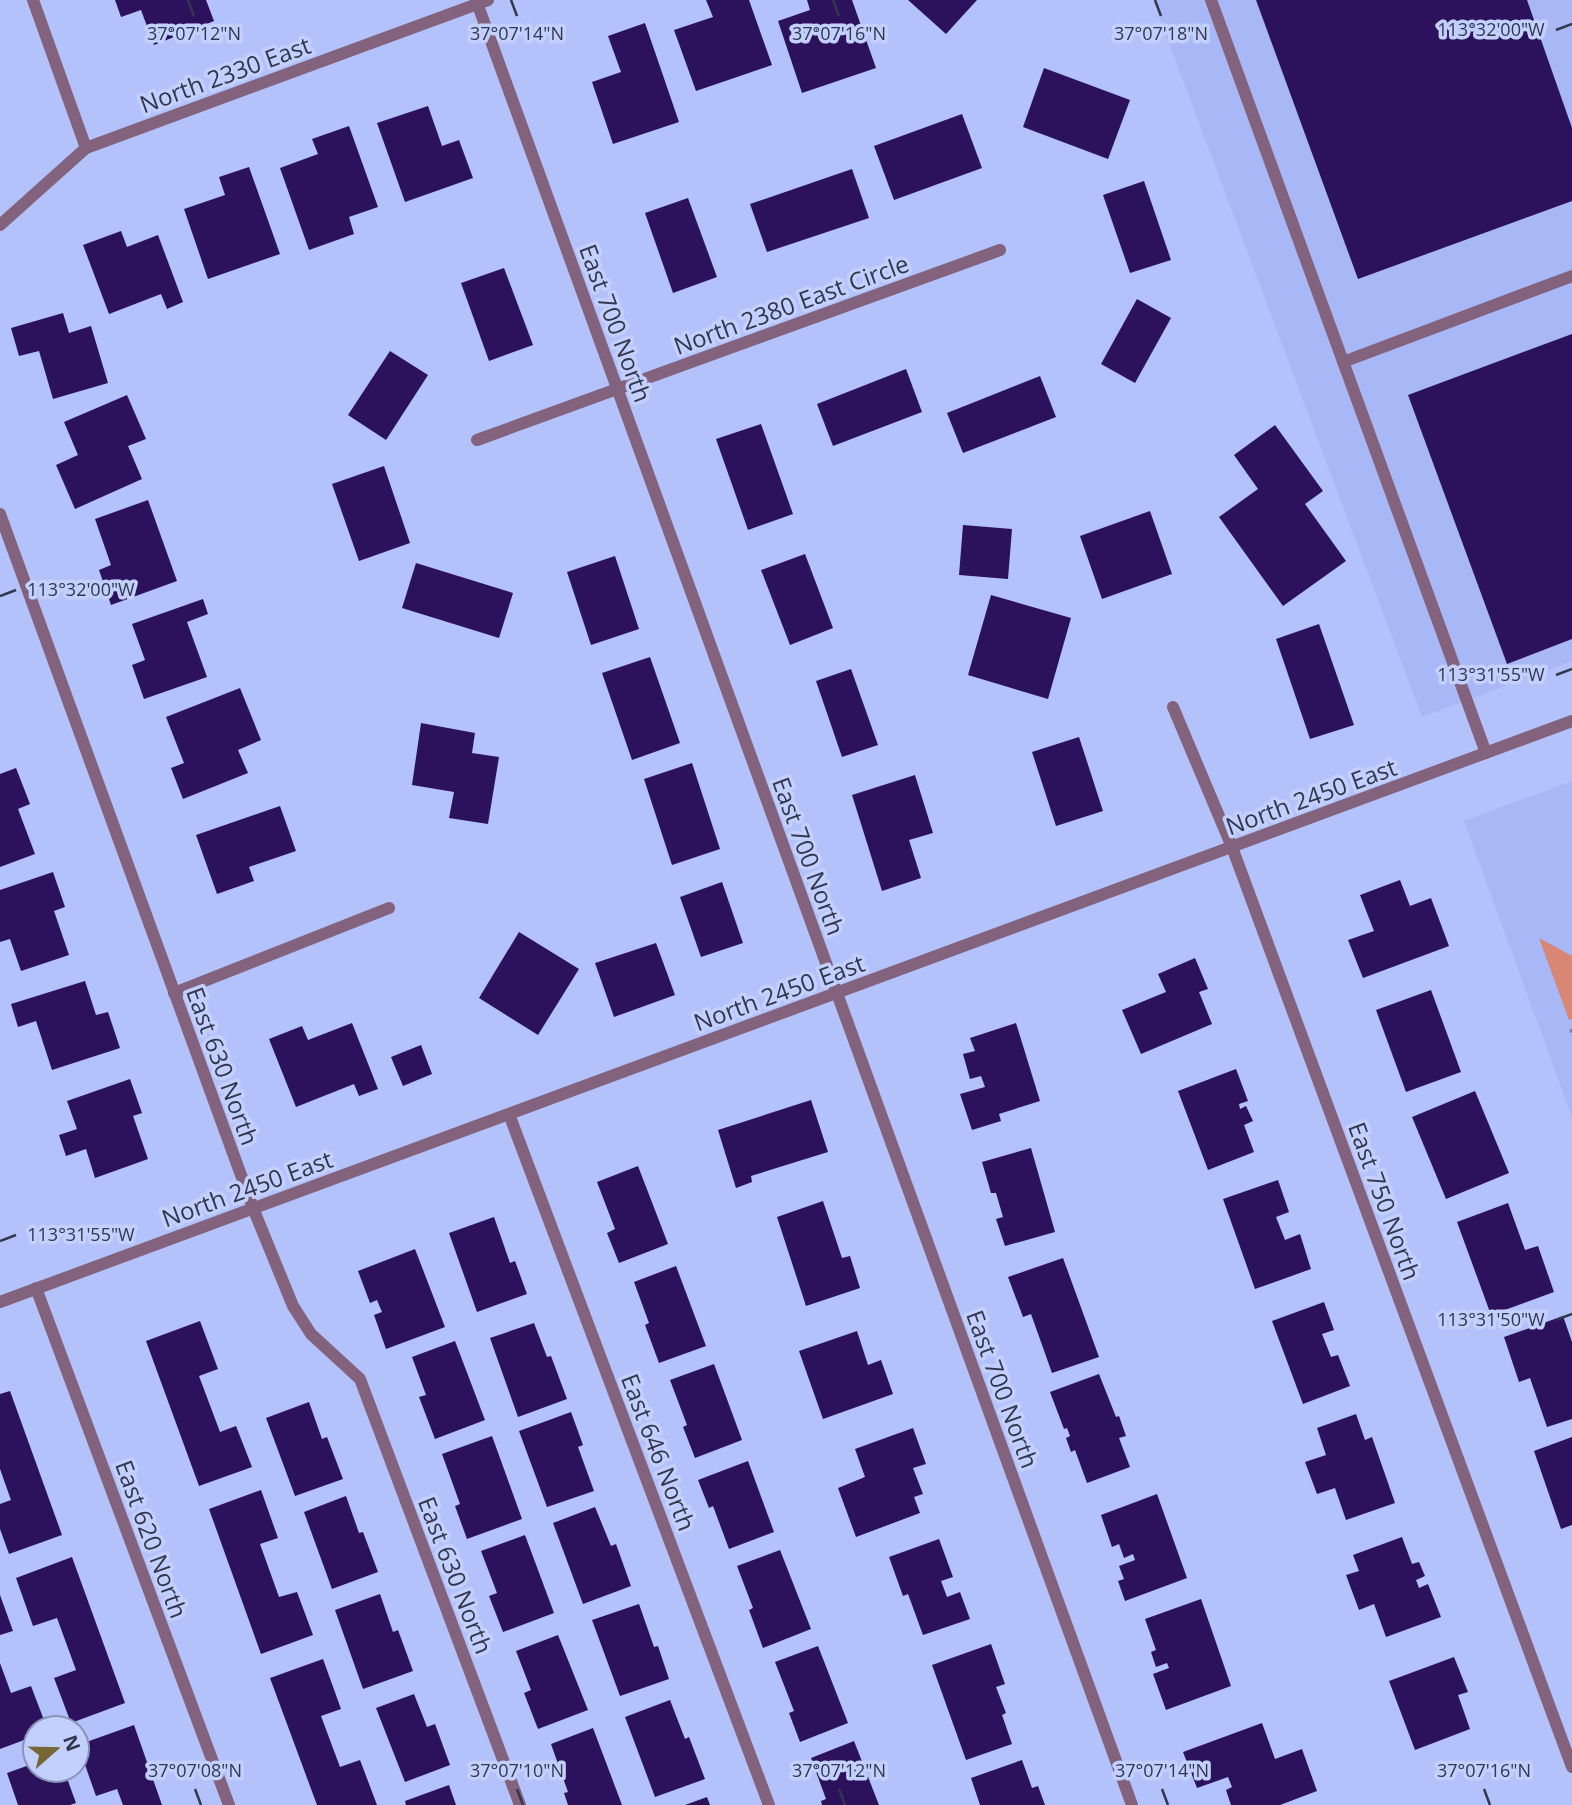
<svg xmlns="http://www.w3.org/2000/svg" width="1572" height="1805" viewBox="0 0 1572 1805" font-family="'Open Sans',sans-serif">
<rect width="100%" height="100%" fill="#b3c2fa"/>
<g fill="#a8b7f6">
<path d="M1153,0H1572V661L1422,717Z"/>
<path d="M1572,781V1117L1464,821Z"/>
</g>
<path fill="#d88775" d="M1539,938L1572,956V1019L1569,1020Z"/>
<g fill="#2c125c">
<path d="M115,0H206L214,21L154,45L141,10L121,17Z"/>
<path d="M706,0H749L772,65L696,91L674,30L713,17Z"/>
<path d="M807,0H852L876,68L802,93L778,21L810,10Z"/>
<path d="M908,0H977L946,34Z"/>
<path d="M1256,0H1527L1572,128V201L1358,279Z"/>
<path d="M645,23L679,122L613,144L592,82L621,72L608,36Z"/>
<path d="M1044,68L1130,100L1108,159L1023,127Z"/>
<path d="M428,106L442,146L459,140L473,178L405,202L377,123Z"/>
<path d="M962,114L982,168L894,200L874,146Z"/>
<path d="M349,126L378,207L349,217L354,234L309,250L280,168L318,154L312,139Z"/>
<path d="M249,167L280,254L208,279L184,209L225,195L219,177Z"/>
<path d="M852,169L869,218L767,252L750,204Z"/>
<path d="M1144,181L1171,260L1130,273L1103,195Z"/>
<path d="M688,198L717,277L673,293L645,213Z"/>
<path d="M121,231L127,247L158,235L183,302L167,309L161,294L109,314L83,245Z"/>
<path d="M504,268L533,345L489,361L461,283Z"/>
<path d="M1137,299L1171,318L1135,383L1101,364Z"/>
<path d="M63,313L69,333L91,326L108,383L53,399L39,351L19,356L11,328Z"/>
<path d="M1572,334V639L1507,664L1408,395Z"/>
<path d="M390,351L428,375L386,440L348,415Z"/>
<path d="M906,369L922,412L833,446L817,404Z"/>
<path d="M1040,376L1056,417L963,453L947,413Z"/>
<path d="M127,395L146,439L128,446L142,479L75,509L56,465L78,455L64,422Z"/>
<path d="M761,424L793,514L748,530L716,439Z"/>
<path d="M1275,425L1323,491L1305,504L1346,561L1283,606L1219,517L1258,489L1234,455Z"/>
<path d="M384,466L410,543L359,561L332,484Z"/>
<path d="M148,500L177,581L111,605L99,570L111,565L95,519Z"/>
<path d="M1150,511L1172,574L1102,599L1080,536Z"/>
<path d="M963,525L1012,529L1008,579L959,575Z"/>
<path d="M805,554L833,628L790,645L761,570Z"/>
<path d="M615,556L639,629L591,645L567,572Z"/>
<path d="M416,563L513,593L499,638L402,608Z"/>
<path d="M991,595L1071,618L1048,699L968,675Z"/>
<path d="M203,599L208,614L187,622L207,677L144,699L132,665L145,660L132,624Z"/>
<path d="M1319,624L1354,725L1310,739L1276,639Z"/>
<path d="M650,657L680,743L632,760L602,673Z"/>
<path d="M851,669L878,745L842,757L816,681Z"/>
<path d="M240,688L261,740L238,750L248,773L183,799L171,768L184,763L166,717Z"/>
<path d="M421,723L475,733L472,753L499,757L488,824L449,818L454,792L412,785Z"/>
<path d="M1079,737L1103,811L1056,826L1032,752Z"/>
<path d="M692,763L720,849L672,865L644,779Z"/>
<path d="M16,768L30,804L18,809L35,854L0,867V774Z"/>
<path d="M915,775L933,833L909,840L921,878L882,891L852,795Z"/>
<path d="M280,806L296,851L249,867L254,881L217,894L196,835Z"/>
<path d="M53,872L65,907L54,911L69,955L21,971L10,939L0,942V890Z"/>
<path d="M1400,880L1410,906L1431,898L1449,946L1363,978L1348,940L1374,931L1360,895Z"/>
<path d="M722,882L743,943L701,957L680,897Z"/>
<path d="M519,932L579,969L538,1035L479,998Z"/>
<path d="M656,943L675,995L614,1017L595,963Z"/>
<path d="M1195,958L1208,989L1199,992L1212,1024L1141,1054L1122,1010L1166,992L1158,974Z"/>
<path d="M85,981L96,1015L108,1012L120,1048L52,1070L36,1021L18,1027L11,1004Z"/>
<path d="M1431,990L1461,1072L1406,1092L1376,1010Z"/>
<path d="M352,1023L378,1089L359,1096L354,1084L296,1107L269,1039L302,1026L308,1040Z"/>
<path d="M1016,1023L1040,1101L999,1114L1001,1121L972,1130L960,1094L985,1087L981,1076L970,1079L963,1054L975,1051L970,1038Z"/>
<path d="M421,1045L432,1074L403,1086L391,1057Z"/>
<path d="M1236,1069L1248,1101L1239,1104L1240,1109L1246,1106L1253,1121L1244,1125L1254,1152L1208,1170L1178,1091Z"/>
<path d="M130,1079L142,1113L133,1116L148,1159L95,1178L86,1149L66,1156L59,1135L77,1129L67,1101Z"/>
<path d="M1475,1091L1509,1173L1446,1199L1412,1117Z"/>
<path d="M811,1100L828,1152L751,1176L752,1182L736,1188L718,1130Z"/>
<path d="M1031,1148L1055,1232L1005,1246L996,1219L1003,1217L996,1193H991L982,1162Z"/>
<path d="M638,1166L668,1244L619,1263L607,1233L615,1229L597,1182Z"/>
<path d="M1278,1180L1289,1212L1276,1217L1285,1240L1300,1234L1311,1269L1255,1289L1223,1199Z"/>
<path d="M823,1201L842,1258L850,1256L860,1288L806,1306L777,1217Z"/>
<path d="M1508,1203L1525,1250L1538,1246L1554,1292L1491,1315L1457,1222Z"/>
<path d="M494,1217L510,1263L515,1261L527,1294L477,1312L449,1233Z"/>
<path d="M415,1249L445,1327L386,1349L374,1315L382,1312L377,1300L370,1303L358,1271Z"/>
<path d="M1063,1258L1099,1357L1052,1373L1031,1314L1023,1317L1008,1277Z"/>
<path d="M676,1266L706,1346L659,1363L645,1325L649,1323L634,1282Z"/>
<path d="M1324,1302L1334,1330L1322,1334L1331,1357L1338,1355L1350,1386L1303,1404L1272,1321Z"/>
<path d="M1563,1316L1572,1342V1419L1547,1427L1530,1378L1519,1382L1504,1337Z"/>
<path d="M200,1321L218,1369L199,1376L220,1432L236,1426L252,1467L199,1486L146,1341Z"/>
<path d="M534,1323L547,1357L551,1356L567,1399L518,1417L490,1338Z"/>
<path d="M857,1331L868,1365L881,1360L893,1394L823,1419L799,1351Z"/>
<path d="M455,1341L485,1420L435,1439L419,1397L426,1395L412,1357Z"/>
<path d="M714,1364L742,1440L695,1458L683,1427L687,1425L670,1380Z"/>
<path d="M1099,1374L1116,1417L1119,1416L1126,1436L1119,1438L1130,1467L1087,1483L1075,1450L1071,1452L1066,1438L1070,1436L1067,1428L1064,1429L1050,1392Z"/>
<path d="M10,1391L62,1535L9,1554L0,1529V1504L11,1500L0,1469V1394Z"/>
<path d="M309,1402L322,1439L327,1437L343,1479L295,1496L266,1418Z"/>
<path d="M571,1412L583,1445L578,1447L594,1491L547,1507L519,1431Z"/>
<path d="M1356,1414L1365,1440L1372,1437L1395,1503L1346,1520L1335,1488L1317,1494L1305,1462L1326,1455L1317,1428Z"/>
<path d="M913,1428L926,1464L913,1468L923,1494L914,1497L920,1513L856,1537L838,1488L865,1477L855,1449Z"/>
<path d="M492,1436L522,1519L467,1539L455,1506L460,1504L442,1454Z"/>
<path d="M1572,1437V1525L1561,1529L1534,1451Z"/>
<path d="M748,1461L774,1532L729,1549L713,1506L709,1508L698,1480Z"/>
<path d="M261,1490L278,1538L260,1544L279,1597L297,1592L313,1635L261,1654L209,1509Z"/>
<path d="M1157,1494L1187,1578L1125,1601L1118,1581L1124,1579L1119,1566L1135,1560L1133,1554L1124,1558L1119,1544L1112,1547L1101,1515Z"/>
<path d="M346,1496L359,1533L363,1532L378,1572L332,1589L304,1512Z"/>
<path d="M595,1507L611,1546L616,1544L631,1586L583,1604L553,1523Z"/>
<path d="M525,1535L554,1613L503,1632L489,1596L497,1593L481,1551Z"/>
<path d="M1402,1537L1412,1564L1419,1562L1425,1576L1416,1580L1419,1588L1428,1584L1441,1617L1386,1637L1374,1604L1359,1610L1346,1575L1359,1571L1353,1555Z"/>
<path d="M939,1539L953,1577L941,1581L947,1597L960,1592L970,1619L923,1635L908,1594L903,1596L889,1557Z"/>
<path d="M780,1550L811,1629L763,1648L749,1610L753,1608L737,1566Z"/>
<path d="M72,1557L125,1703L71,1723L54,1678L76,1670L57,1618L33,1626L16,1578Z"/>
<path d="M380,1594L393,1632L398,1630L413,1671L363,1689L335,1610Z"/>
<path d="M0,1595L13,1631L0,1635Z"/>
<path d="M1201,1599L1231,1686L1166,1710L1153,1674L1169,1668L1167,1663L1156,1667L1151,1652L1156,1650L1145,1619Z"/>
<path d="M639,1604L654,1647L658,1646L669,1679L620,1696L592,1620Z"/>
<path d="M558,1635L588,1710L538,1729L524,1693L531,1690L516,1651Z"/>
<path d="M991,1644L1005,1684L996,1687L1006,1713L1002,1715L1012,1744L966,1760L932,1665Z"/>
<path d="M818,1646L848,1723L800,1742L789,1713L794,1711L775,1662Z"/>
<path d="M1454,1657L1468,1692L1458,1695L1470,1729L1415,1750L1389,1681Z"/>
<path d="M323,1659L341,1709L321,1716L340,1767L360,1760L377,1805H317L270,1678Z"/>
<path d="M0,1663L11,1693L31,1686L47,1728H35V1736L0,1749Z"/>
<path d="M414,1694L427,1727L435,1724L450,1765L405,1782L376,1708Z"/>
<path d="M670,1700L685,1739L689,1737L705,1779L655,1797L625,1717Z"/>
<path d="M1262,1723L1275,1759L1302,1749L1317,1791L1280,1805H1231L1226,1790L1232,1787L1228,1777L1197,1788L1183,1752Z"/>
<path d="M134,1725L162,1805H123L117,1789L96,1796L78,1745Z"/>
<path d="M593,1728L622,1805H568L564,1793L568,1792L551,1744Z"/>
<path d="M854,1741L879,1805H822L821,1801L826,1799L811,1758Z"/>
<path d="M1022,1760L1032,1788L1038,1786L1045,1805H980L971,1778Z"/>
<path d="M35,1763V1770H64L76,1803L70,1805H18L7,1773Z"/>
<path d="M449,1785L456,1805H406L405,1801Z"/>
<path d="M707,1797L710,1805H685Z"/>
</g>
<g fill="none" stroke-linecap="round" stroke-linejoin="round">
<path stroke="#747ea6" stroke-width="4.5" stroke-dasharray="3.5 3.5" stroke-linecap="butt" d="M1572,1029V1034"/>
<g stroke="#82627c" stroke-width="12">
<path d="M33,0L86,148"/>
<path d="M476,0L1132,1805"/>
<path d="M1211,0L1486,753"/>
<path d="M0,225L86,148L488,0"/>
<path d="M1343,362L1572,276"/>
<path d="M477,440L1000,250"/>
<path d="M0,514L253,1208L293,1306L311,1334L360,1379L520,1805"/>
<path d="M1173,707L1232,847L1572,1767"/>
<path d="M174,993L389,908"/>
<path d="M509,1114L769,1805"/>
<path d="M36,1288L229,1805"/>
<path d="M0,1302L1572,721"/>
</g>
</g>
<path fill="none" stroke="#32374e" stroke-width="2.5" d="M188,0L194,16M511,0L517,16M833,0L839,16M1155,0L1161,16M1556,30L1572,24M0,596L16,590M1556,675L1572,669M0,1241L16,1235M1556,1320L1572,1314M195,1789L201,1805M517,1789L523,1805M839,1789L845,1805M1162,1789L1168,1805M1484,1789L1490,1805"/>
<g text-anchor="middle" dominant-baseline="central" stroke-width="7" stroke-linejoin="round" paint-order="stroke">
<g font-size="24" fill="#32374e" stroke="#c3cffd">
<text transform="translate(225 74) rotate(-20)">North 2330 East</text>
<text transform="translate(791 304) rotate(-20)">North 2380 East Circle</text>
<text transform="translate(616 323) rotate(70)">East 700 North</text>
<text transform="translate(1311 796) rotate(-20)">North 2450 East</text>
<text transform="translate(809 856) rotate(70)">East 700 North</text>
<text transform="translate(779 992) rotate(-20)">North 2450 East</text>
<text transform="translate(223 1066) rotate(70)">East 630 North</text>
<text transform="translate(247 1188) rotate(-20)">North 2450 East</text>
<text transform="translate(1385 1201) rotate(70)">East 750 North</text>
<text transform="translate(1003 1389) rotate(70)">East 700 North</text>
<text transform="translate(659 1452) rotate(69)">East 646 North</text>
<text transform="translate(152 1539) rotate(70)">East 620 North</text>
<text transform="translate(456 1575) rotate(69)">East 630 North</text>
</g>
</g>
<g font-size="18" text-anchor="middle" fill="#32374e" stroke="#c3cffd" stroke-width="7" stroke-linejoin="round" paint-order="stroke">
<text x="1491" y="36">113°32'00"W</text>
<text x="194" y="40">37°07'12"N</text>
<text x="517" y="40">37°07'14"N</text>
<text x="839" y="40">37°07'16"N</text>
<text x="1161" y="40">37°07'18"N</text>
<text x="81" y="596">113°32'00"W</text>
<text x="1491" y="681">113°31'55"W</text>
<text x="81" y="1241">113°31'55"W</text>
<text x="1491" y="1326">113°31'50"W</text>
<text x="195" y="1777">37°07'08"N</text>
<text x="517" y="1777">37°07'10"N</text>
<text x="839" y="1777">37°07'12"N</text>
<text x="1162" y="1777">37°07'14"N</text>
<text x="1484" y="1777">37°07'16"N</text>
</g>
<g transform="translate(56 1749) rotate(70)"><circle r="33" fill="#c3cffd" stroke="#8992b7" stroke-width="2"/>
<path d="M0-5L12 26L0 18L-12 26Z" fill="#776735"/>
<text y="-10" font-size="19" font-weight="bold" text-anchor="middle" fill="#32374e">N</text>
</g>
</svg>
